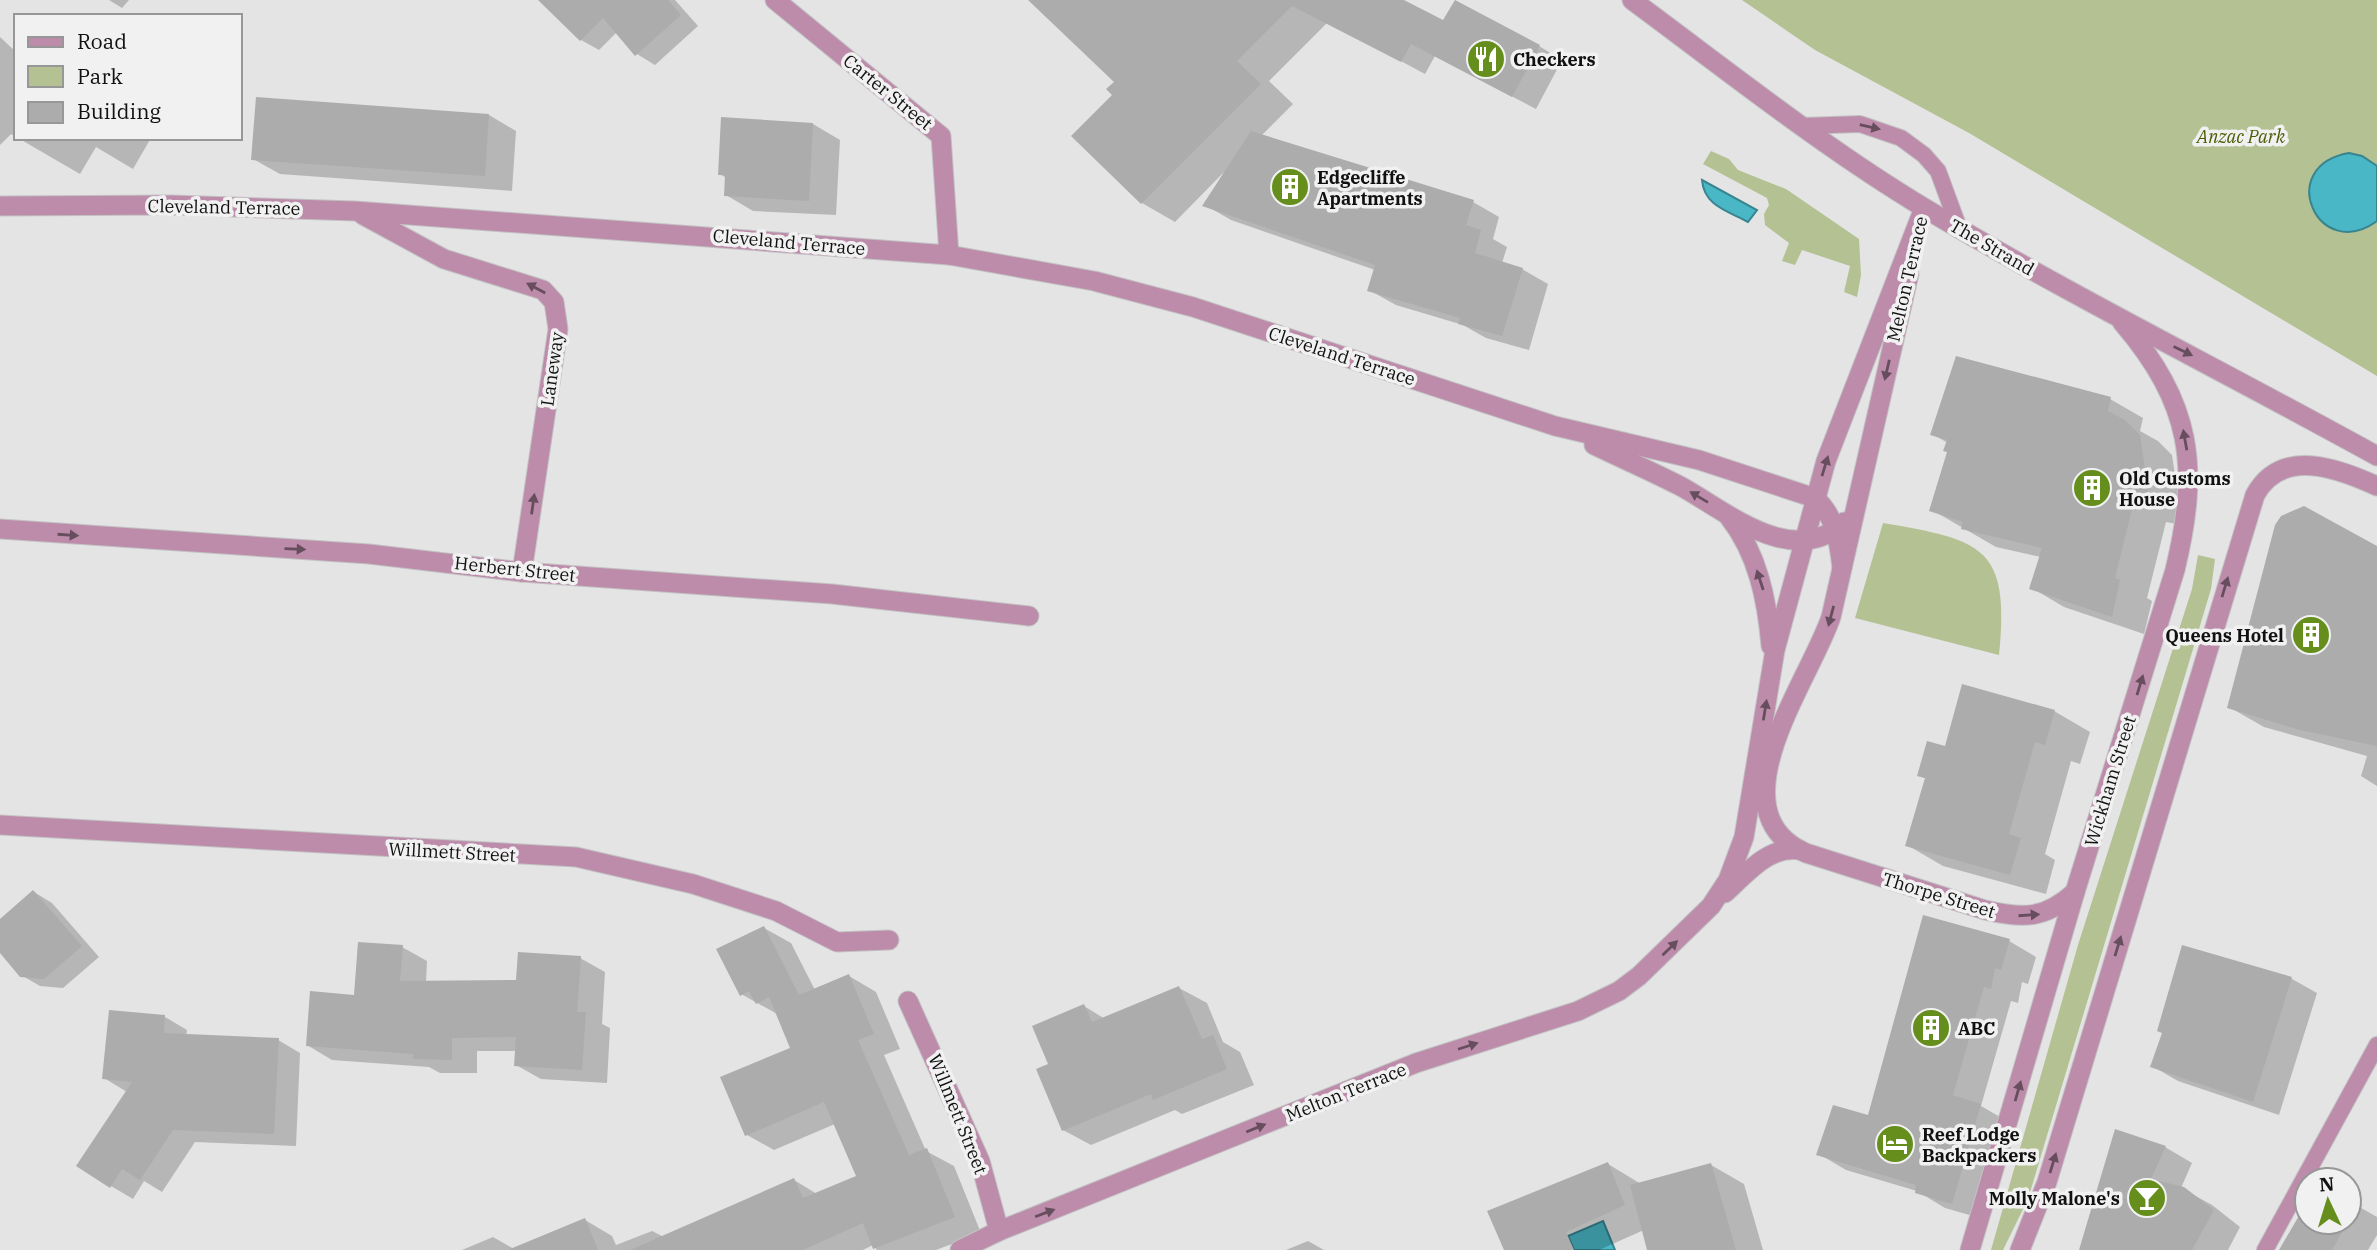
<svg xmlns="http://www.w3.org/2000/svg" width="2377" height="1250" viewBox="0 0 2377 1250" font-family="'IBM Plex Serif',serif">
<rect width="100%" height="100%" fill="#e4e4e5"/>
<g fill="#b3c193">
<path d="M1742,0H2377V376L1969,133L1815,50Z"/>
<path d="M1711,151L1729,159L1738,170L1786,189L1859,239L1861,275L1857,297L1844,292L1850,266L1802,250L1795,265L1782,261L1789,243L1765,225L1764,214L1769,205L1767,198L1703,164Z"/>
<path d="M1883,523C1982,540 2010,546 1999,655L1855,618Z"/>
<path d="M2198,555L2215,559L2211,589L2028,1199L2003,1250H1991L2078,945L2192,589Z"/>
</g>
<g fill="#49b7c6" stroke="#388590" stroke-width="2">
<path d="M2349,153L2362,156L2377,166V221C2318,264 2274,166 2349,153Z"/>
<path d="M1702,180L1757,210L1748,222C1728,211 1704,206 1702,180Z"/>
<path d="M1603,1221L1615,1250H1574L1568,1236Z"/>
</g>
<g fill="#0003">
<path d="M109,0H129L122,8Z"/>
<path d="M552,0H675L698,26L655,65L637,54L617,32L599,50L581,40Z"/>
<path d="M1041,0H1400L1444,23L1539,46L1562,60L1536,109L1435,56L1425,74L1328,22L1269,81L1293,104L1261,136L1473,202L1499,217L1493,239L1507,247L1502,263L1522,269L1548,284L1529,350L1486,338L1463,325L1396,305L1369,290L1375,270L1231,220L1205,205L1224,172L1175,222L1142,203L1115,95L1116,82Z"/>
<path d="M0,37L16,52V137L11,134L0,145Z"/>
<path d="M489,115L516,131L512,191L280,174L253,159Z"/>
<path d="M813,124L840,140L836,215L753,211L726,195L727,178L719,174Z"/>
<path d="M18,138H151L133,169L96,147L80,174Z"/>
<path d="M2110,399L2143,418L2140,431L2158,441L2172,455L2177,489L2183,493L2177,524L2166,522L2147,598L2152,601L2144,634L2064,607L2032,588L2041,557L1996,547L1932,510L1949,453L1948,443L1932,434Z"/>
<path d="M2377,548V786L2361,776L2367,756L2264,727L2229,707Z"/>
<path d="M2054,711L2090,732L2080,764L2071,761L2045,854L2055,860L2046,894L1943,866L1907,845L1926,779L1919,775L1946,748Z"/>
<path d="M34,892L52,903L99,957L63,988L40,986L21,975L0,951V921Z"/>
<path d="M764,928L791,943L815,990L849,976L876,992L900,1049L884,1055L926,1151L954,1166L981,1233L936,1250H877L873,1245L863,1250H462L493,1237L514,1249L585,1220L612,1236L616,1245L652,1231L664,1237L794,1180L817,1194L858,1177L835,1124L774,1150L747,1135L793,1049L779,1015L741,994Z"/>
<path d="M2009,941L2036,957L2028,984L2022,982L2018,1003L2011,1001L1981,1106L2007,1121L1980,1218L1945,1208L1917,1191L1846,1170L1819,1154L1869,1117Z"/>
<path d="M402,947L427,961L426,982H518L580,958L605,972L602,1024L610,1028L607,1083L541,1079L516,1065L517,1051H477V1073H440L429,1067L332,1060L307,1045Z"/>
<path d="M2183,947L2292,979L2317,993L2279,1115L2178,1081L2152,1066L2164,1033Z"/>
<path d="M1179,988L1207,1003L1223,1042L1240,1052L1254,1085L1182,1114L1175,1110L1091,1145L1063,1130L1050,1065L1084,1006L1105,1019Z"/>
<path d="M165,1017L187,1030L186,1036L278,1040L300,1053L296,1146L195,1142L162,1192L144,1181L133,1199L111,1186L127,1092L104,1078Z"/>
<path d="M2165,1147L2192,1163L2181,1188L2212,1205L2240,1227L2228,1250H2081Z"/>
<path d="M1608,1164L1641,1184L1711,1165L1744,1184L1763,1250H1649L1644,1230L1599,1250H1506Z"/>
<path d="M2349,1201L2377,1217V1235L2368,1250H2281L2307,1206V1222H2349Z"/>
<path d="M1308,1241L1324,1250H1286Z"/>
</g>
<g fill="#acacad">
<path d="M538,0H668L681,15L635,56L603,18L580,41Z"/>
<path d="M1028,0H1404L1443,20L1455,0L1540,45L1512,97L1411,44L1401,62L1292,6L1237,61L1261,84L1141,204L1071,136L1112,95L1106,89L1114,82Z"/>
<path d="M256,97L489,114L485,176L251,160Z"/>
<path d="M721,117L813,123L809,201L724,196L725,175H718Z"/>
<path d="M1251,131L1474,200L1466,225L1481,230L1475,253L1523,268L1502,336L1458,324L1460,318L1367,291L1375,265L1202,206Z"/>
<path d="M1956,356L2111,397L2108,411L2125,420L2140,435L2145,470L2151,472L2145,507L2133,505L2115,578L2120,580L2112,617L2029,589L2042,548L1961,529L1963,522L1929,511L1947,452L1943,451L1947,440L1930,435Z"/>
<path d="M2304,506L2377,546V746L2300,730L2227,708L2275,525L2281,516Z"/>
<path d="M1962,684L2055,710L2045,745L2035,742L2009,834L2021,838L2010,875L1905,846L1925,778L1917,776L1927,741L1945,746Z"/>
<path d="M33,890L82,946L44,979L20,977L0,953V919Z"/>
<path d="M1923,915L2010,939L2001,970L1995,968L1991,989L1984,987L1953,1095L1981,1104L1952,1204L1915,1193L1916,1185L1816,1155L1833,1105L1868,1115Z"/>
<path d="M764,926L799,995L849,974L874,1034L858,1040L909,1155L927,1148L955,1217L873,1249L863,1223L803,1250H630L794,1178L803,1198L856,1176L824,1102L745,1136L720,1077L790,1048L769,997L756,1004L749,991L740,996L716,949Z"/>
<path d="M358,942L403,945L400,981L516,980L518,952L581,956L577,1012H586L582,1070L514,1066L516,1037L452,1038V1060L413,1059V1054L306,1046L310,991L354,995Z"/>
<path d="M2182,945L2292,977L2253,1102L2150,1067L2162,1033L2157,1031Z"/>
<path d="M1179,986L1202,1039L1213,1035L1227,1069L1153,1100L1151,1094L1062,1131L1036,1069L1048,1064L1032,1026L1084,1004L1092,1022Z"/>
<path d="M109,1010L165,1015L164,1033L279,1038L274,1134L173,1130L140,1180L122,1169L110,1188L76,1166L132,1082L102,1079Z"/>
<path d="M2115,1129L2166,1146L2151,1179L2184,1187L2214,1210L2192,1250H2079Z"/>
<path d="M1608,1162L1625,1205L1566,1232L1574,1250H1504L1487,1211Z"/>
<path d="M1711,1163L1736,1250H1647L1630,1185Z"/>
<path d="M2349,1199L2358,1204L2349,1220Z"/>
<path d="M2307,1202V1222H2348L2332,1250H2279Z"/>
<path d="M585,1218L598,1250H510V1249Z"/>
</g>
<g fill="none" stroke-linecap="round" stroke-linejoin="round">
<defs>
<g id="service">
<path d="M1802,126L1860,124L1901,138L1924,155L1938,171L1959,228"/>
<path d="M2265,1250L2377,1045"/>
</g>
<g id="minor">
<path d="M775,0L941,136L949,255"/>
<path d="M0,206L172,205L355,211L949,255L1094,281L1193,307L1555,426L1699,460L1815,498C1836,517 1839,542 1842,568"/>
<path d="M363,215L444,259L543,290L554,302L558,329L522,572"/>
<path d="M1909,274L1831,617C1810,680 1711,811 1806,853L1985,910C2024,919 2045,919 2075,892"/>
<path d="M1594,445C1623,459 1653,472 1682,487C1727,512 1794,570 1844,522"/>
<path d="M1729,517C1758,554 1767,600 1771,646"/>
<path d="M0,529L369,554L522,572L832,594L1029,616"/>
<path d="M0,825L576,857L693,884L776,911L837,942L889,940"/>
<path d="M1725,893C1746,874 1769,845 1800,850"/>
<path d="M908,1001L980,1161L999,1231"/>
<path d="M960,1250L999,1231L1416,1063L1578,1011L1619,991L1639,976L1711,906L1728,880L1744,837L1775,650L1826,461L1924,208"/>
</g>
<g id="tertiary">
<path d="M1632,0C1728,71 1823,147 1926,209C2073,297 2227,373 2377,456"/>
<path d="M1970,1250L2075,892L2175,570C2200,466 2192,404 2122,322"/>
<path d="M2020,1250L2047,1182L2255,495C2282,446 2338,469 2377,486"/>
</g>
</defs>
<use href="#service" stroke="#c2c2c3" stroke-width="18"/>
<use href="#minor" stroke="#c2c2c3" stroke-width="21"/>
<use href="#tertiary" stroke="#c2c2c3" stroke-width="21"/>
<use href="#service" stroke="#bd8caa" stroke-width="16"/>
<use href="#minor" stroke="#bd8caa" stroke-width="19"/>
<use href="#tertiary" stroke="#bd8caa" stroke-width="19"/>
</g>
<defs><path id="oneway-solid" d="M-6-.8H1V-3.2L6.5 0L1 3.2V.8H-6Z" transform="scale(1.75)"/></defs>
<g fill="#674e5e">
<use href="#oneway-solid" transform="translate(1870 127) rotate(13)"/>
<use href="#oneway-solid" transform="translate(536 288) rotate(-152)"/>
<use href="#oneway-solid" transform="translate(2183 351) rotate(26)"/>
<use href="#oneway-solid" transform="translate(1887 370) rotate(103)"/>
<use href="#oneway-solid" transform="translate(2185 440) rotate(-100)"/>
<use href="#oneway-solid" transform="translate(1825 466) rotate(-73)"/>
<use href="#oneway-solid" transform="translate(1699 497) rotate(-149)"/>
<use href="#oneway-solid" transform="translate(533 504) rotate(-82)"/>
<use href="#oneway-solid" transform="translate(68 535) rotate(4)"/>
<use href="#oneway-solid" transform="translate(295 549) rotate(2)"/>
<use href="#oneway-solid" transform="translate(1760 580) rotate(-108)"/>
<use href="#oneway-solid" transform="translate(2225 587) rotate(-73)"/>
<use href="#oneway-solid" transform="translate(1831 616) rotate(105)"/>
<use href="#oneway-solid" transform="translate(2140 685) rotate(-73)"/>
<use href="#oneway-solid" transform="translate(1765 710) rotate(-81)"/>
<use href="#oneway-solid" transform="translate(2029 915) rotate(-4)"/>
<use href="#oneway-solid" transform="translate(2118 946) rotate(-73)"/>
<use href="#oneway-solid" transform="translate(1670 948) rotate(-44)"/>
<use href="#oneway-solid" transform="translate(1468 1046) rotate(-18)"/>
<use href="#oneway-solid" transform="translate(2018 1091) rotate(-74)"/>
<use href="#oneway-solid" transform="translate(1256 1128) rotate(-22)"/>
<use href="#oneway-solid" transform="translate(2053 1163) rotate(-73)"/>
<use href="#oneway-solid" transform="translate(1045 1213) rotate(-21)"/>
</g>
<defs>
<symbol id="restaurant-disc" viewBox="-11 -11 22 22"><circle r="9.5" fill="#658e1d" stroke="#f1f1f2"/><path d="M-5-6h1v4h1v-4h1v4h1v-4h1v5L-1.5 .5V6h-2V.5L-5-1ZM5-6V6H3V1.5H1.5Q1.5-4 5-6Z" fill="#fff"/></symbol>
<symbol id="building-disc" viewBox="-11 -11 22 22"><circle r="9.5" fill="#658e1d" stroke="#f1f1f2"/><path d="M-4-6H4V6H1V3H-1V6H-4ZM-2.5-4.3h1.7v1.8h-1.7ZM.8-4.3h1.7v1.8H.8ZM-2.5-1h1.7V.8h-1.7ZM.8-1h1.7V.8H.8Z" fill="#fff"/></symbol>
<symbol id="hotel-disc" viewBox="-11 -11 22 22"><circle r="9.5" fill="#658e1d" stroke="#f1f1f2"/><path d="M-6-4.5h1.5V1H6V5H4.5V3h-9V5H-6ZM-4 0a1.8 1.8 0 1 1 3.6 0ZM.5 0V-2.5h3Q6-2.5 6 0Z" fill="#fff"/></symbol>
<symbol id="bar-disc" viewBox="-11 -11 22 22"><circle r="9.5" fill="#658e1d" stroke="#f1f1f2"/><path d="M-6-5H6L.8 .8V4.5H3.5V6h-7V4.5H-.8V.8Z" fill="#fff"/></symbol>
</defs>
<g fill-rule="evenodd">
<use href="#restaurant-disc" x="1464" y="37" width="44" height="44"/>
<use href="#building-disc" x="1268" y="165" width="44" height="44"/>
<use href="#building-disc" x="2070" y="466" width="44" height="44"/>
<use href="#building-disc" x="2289" y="613" width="44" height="44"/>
<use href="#building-disc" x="1909" y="1006" width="44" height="44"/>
<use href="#hotel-disc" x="1873" y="1122" width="44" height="44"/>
<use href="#bar-disc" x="2125" y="1176" width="44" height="44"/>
</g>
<g text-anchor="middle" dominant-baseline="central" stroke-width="7" stroke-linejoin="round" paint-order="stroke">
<g font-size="18" font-weight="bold" fill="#111" stroke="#f1f1f2" text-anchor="start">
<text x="1513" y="59">Checkers</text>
<text x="1317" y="177">Edgecliffe<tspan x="1317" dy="21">Apartments</tspan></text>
<text x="2119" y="478">Old Customs<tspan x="2119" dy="21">House</tspan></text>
<text x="2284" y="635" text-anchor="end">Queens Hotel</text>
<text x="1958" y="1028">ABC</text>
<text x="1922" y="1134">Reef Lodge<tspan x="1922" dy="21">Backpackers</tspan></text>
<text x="2120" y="1198" text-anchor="end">Molly Malone's</text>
</g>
<g font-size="18" fill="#111" stroke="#f1f1f2">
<text transform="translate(888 92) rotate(39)">Carter Street</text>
<text transform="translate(224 207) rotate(1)">Cleveland Terrace</text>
<text transform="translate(789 242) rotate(5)">Cleveland Terrace</text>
<text transform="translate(1992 247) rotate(30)">The Strand</text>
<text transform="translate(1907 279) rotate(-77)">Melton Terrace</text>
<text transform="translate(1342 356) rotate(18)">Cleveland Terrace</text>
<text transform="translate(552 369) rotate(-82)">Laneway</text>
<text transform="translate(515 569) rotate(6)">Herbert Street</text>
<text transform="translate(2110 781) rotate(-73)">Wickham Street</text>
<text transform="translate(452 852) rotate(3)">Willmett Street</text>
<text transform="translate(1939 895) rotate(17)">Thorpe Street</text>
<text transform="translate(1346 1092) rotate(-22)">Melton Terrace</text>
<text transform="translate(958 1114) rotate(68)">Willmett Street</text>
</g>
<g font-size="18" font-style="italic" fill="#4c5d06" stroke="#f1f1f2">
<text x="2241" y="136">Anzac Park</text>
</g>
</g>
<rect x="14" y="14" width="228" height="126" fill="#f1f1f2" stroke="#979798" stroke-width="2"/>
<rect x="28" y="37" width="35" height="10" fill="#bd8caa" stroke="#979798" stroke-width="2"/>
<text x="77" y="49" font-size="21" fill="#111111">Road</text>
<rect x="28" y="66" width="35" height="21" fill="#b3c193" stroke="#979798" stroke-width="2"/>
<text x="77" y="84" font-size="21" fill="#111111">Park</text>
<rect x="28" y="102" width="35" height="21" fill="#acacad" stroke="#979798" stroke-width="2"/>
<text x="77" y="119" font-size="21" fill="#111111">Building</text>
<g transform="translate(2328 1201) rotate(356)"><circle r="33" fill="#f1f1f2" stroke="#979798" stroke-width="2"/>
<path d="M0-5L12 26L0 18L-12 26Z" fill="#658e1d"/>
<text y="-10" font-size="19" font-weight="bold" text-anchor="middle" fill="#111111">N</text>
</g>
</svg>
